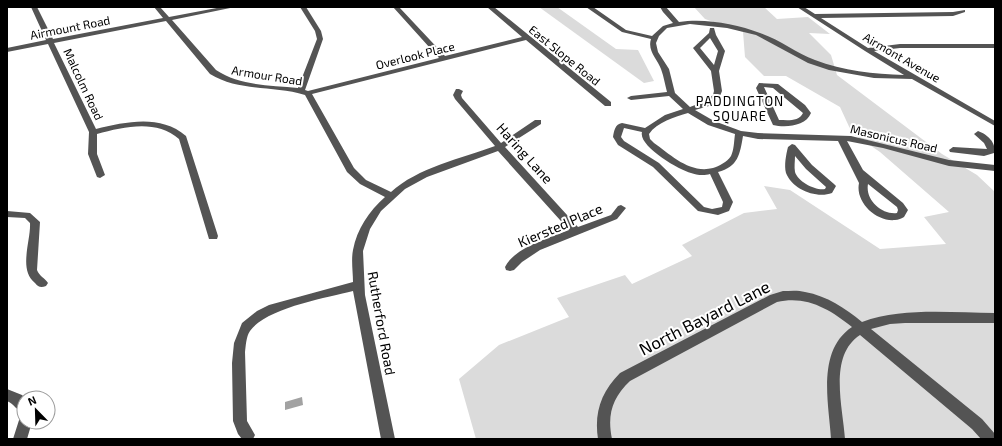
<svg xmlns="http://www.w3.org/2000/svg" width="1002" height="446" viewBox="0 0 1002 446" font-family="'Exo 2',sans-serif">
<rect width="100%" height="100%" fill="#fff"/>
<g fill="#dbdbdb">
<path d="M539,7H557L616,49L638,50L654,81L644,83Z"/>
<path d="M694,7H764L777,19L808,17L830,34L809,33L831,55L837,75L942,154L977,175L995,192V439H476L459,379L499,345L569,317L557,298L625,275L632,284L692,256L682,245L744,213L777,209L764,186L790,190L880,249L946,244L924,217L949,212L880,152L852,133L840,107L786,76H764L745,57L743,32L705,19Z"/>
</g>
<path fill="#a2a2a2" d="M302,397L303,405L285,410V402Z"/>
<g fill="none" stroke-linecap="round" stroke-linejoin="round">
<g fill="#545454" fill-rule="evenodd">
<path d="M31,7H37L53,39L163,18L154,7H160L169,17L222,7H235L172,20L216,70C240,86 270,85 298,88L317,39L315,31L300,7H306L321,31L323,39L305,90L308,91L439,58L393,7H399L445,56L522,37L487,7H494L611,102V106H605L526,40L312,94L354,168L366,180L391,192C417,168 462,158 495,146L455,99L453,95L456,89H459L463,91L461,95L462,98L501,143L535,120H541V124L505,147L578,227L611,215L618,206L621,205L626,208L617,219L540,250L522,262L514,270L510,271L506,270L505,267C515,247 549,238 569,230L498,151L427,177L405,189L381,211L370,229L363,251L365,295L395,439H381L353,291C326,298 266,308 250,331C246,337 246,345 245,352L247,421L255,435L253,439H242L238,434L233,421L232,363L234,343L242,323L257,311L269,305L353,282C353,272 351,260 353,250C357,229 369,211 385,197L360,184L347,172L305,95C273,85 239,92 210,74L166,21L54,43L96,129C126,122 160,114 186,136L218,236L217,239H209L179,139C156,119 124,127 97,134V154L105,175L100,178L97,177L88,154L89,132L48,44L7,52V48L46,40Z"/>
<path d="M586,7H593L626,30L652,36L663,26L673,23L663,12L660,7H666L679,22C705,18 736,24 760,33C779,39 796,53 815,60C843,71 874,74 904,75L865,51L797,7H804L815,14L953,12L965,10V12L953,16L821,18L868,48L900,44H995V48H900L874,51L995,121V126L912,79L874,78L829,70L808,63L756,35L727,28L690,24L667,28L659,36L656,43L658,52L669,69L675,93L690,107L703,102L713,95L714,91L711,71L693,48L709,33L710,28H714L716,35L725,51L719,71L722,91L720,96L709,106L695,110L714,121L741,131L758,133L851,136L949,160L995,165V171L949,166L883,148L847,141L863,170L903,203L908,210L904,217C902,218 898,220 895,220C876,222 855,202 859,183L838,141L758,139L743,136C740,154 738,167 718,172L733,202L729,211L718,215L698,211L653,167L618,145L613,137C614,131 615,124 622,123L645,128L665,115L683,109L669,96L631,100L627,98L631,96L667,92C665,85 664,77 661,69C658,60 647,51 651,39L622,32ZM710,38L718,51L714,65L700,48ZM688,113L708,125L735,134C734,141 734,150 731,156C727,162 719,166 713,168C690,174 671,155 654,143L650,139L649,134C657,122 675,117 688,113ZM624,128L642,132C638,146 679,170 691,173C696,175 704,176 710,174L723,202L722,207L712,209L704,207L659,163L624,141L621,137ZM868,184L897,207L898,210L897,213C882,215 865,200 868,184Z"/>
<path d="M759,83L778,84L805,105L811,113C806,126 786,128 773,125L756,88ZM764,87L773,88L803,113C799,122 787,120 779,120Z"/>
<path d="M978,131C987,134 997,143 994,153L984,156L950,152L949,150L953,147L987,149L984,143L974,134Z"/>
<path d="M792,144L795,145L812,165L834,184L836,186L832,193C816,199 792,189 786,173C784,165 786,155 788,147ZM795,156L806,169L826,187L825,189C816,191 798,182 795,172C794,167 795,161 795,156Z"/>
<path d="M7,211L30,213L40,222L37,270C39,276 45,278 48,283L46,286C41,288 38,287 35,283C18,270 31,241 30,223L25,218L7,217Z"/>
<path d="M783,291C790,291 798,290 805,292C827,296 845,308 862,322C903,307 952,313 995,313V323H905L890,324L871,329L982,419L995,434V439H981L972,429L860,335C828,356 843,407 845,439H831C829,404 816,351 852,327C830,309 806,295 777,302L630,381C612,398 607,415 612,439H598C594,413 601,392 620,373L770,295Z"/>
<path d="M7,389L22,395L25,398L24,413C17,411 14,404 7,401Z"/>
<path d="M24,416V422H32L27,439H13L20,417Z"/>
</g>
</g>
<g text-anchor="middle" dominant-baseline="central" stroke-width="4" stroke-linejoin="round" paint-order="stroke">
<g font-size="12" fill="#000" stroke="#fff">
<text transform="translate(70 27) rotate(-11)">Airmount Road</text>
<text transform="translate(415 55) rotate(-14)">Overlook Place</text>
<text transform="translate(565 55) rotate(39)">East Slope Road</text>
<text transform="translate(902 57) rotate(30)">Airmont Avenue</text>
<text transform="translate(267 75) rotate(9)">Armour Road</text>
<text transform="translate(84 84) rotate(65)">Malcolm Road</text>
<text transform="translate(894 138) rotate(13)">Masonicus Road</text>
</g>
<g font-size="13" letter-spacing="1" fill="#000" stroke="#fff">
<text x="740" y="101">PADDINGTON<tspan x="740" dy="15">SQUARE</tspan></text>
</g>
<g font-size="14" fill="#000" stroke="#fff">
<text transform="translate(525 153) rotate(48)">Haring Lane</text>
<text transform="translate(560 225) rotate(-23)">Kiersted Place</text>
<text transform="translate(382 323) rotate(80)">Rutherford Road</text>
</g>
<g font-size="17" fill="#000" stroke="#fff">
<text transform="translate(704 317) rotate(-27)">North Bayard Lane</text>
</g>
</g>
<rect width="1002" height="446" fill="none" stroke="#000000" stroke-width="16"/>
<g transform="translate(36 410) rotate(337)"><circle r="19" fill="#ffffff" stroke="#999999"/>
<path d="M0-3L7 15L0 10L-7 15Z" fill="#000000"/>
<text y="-6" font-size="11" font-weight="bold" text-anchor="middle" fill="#000000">N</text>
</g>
</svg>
